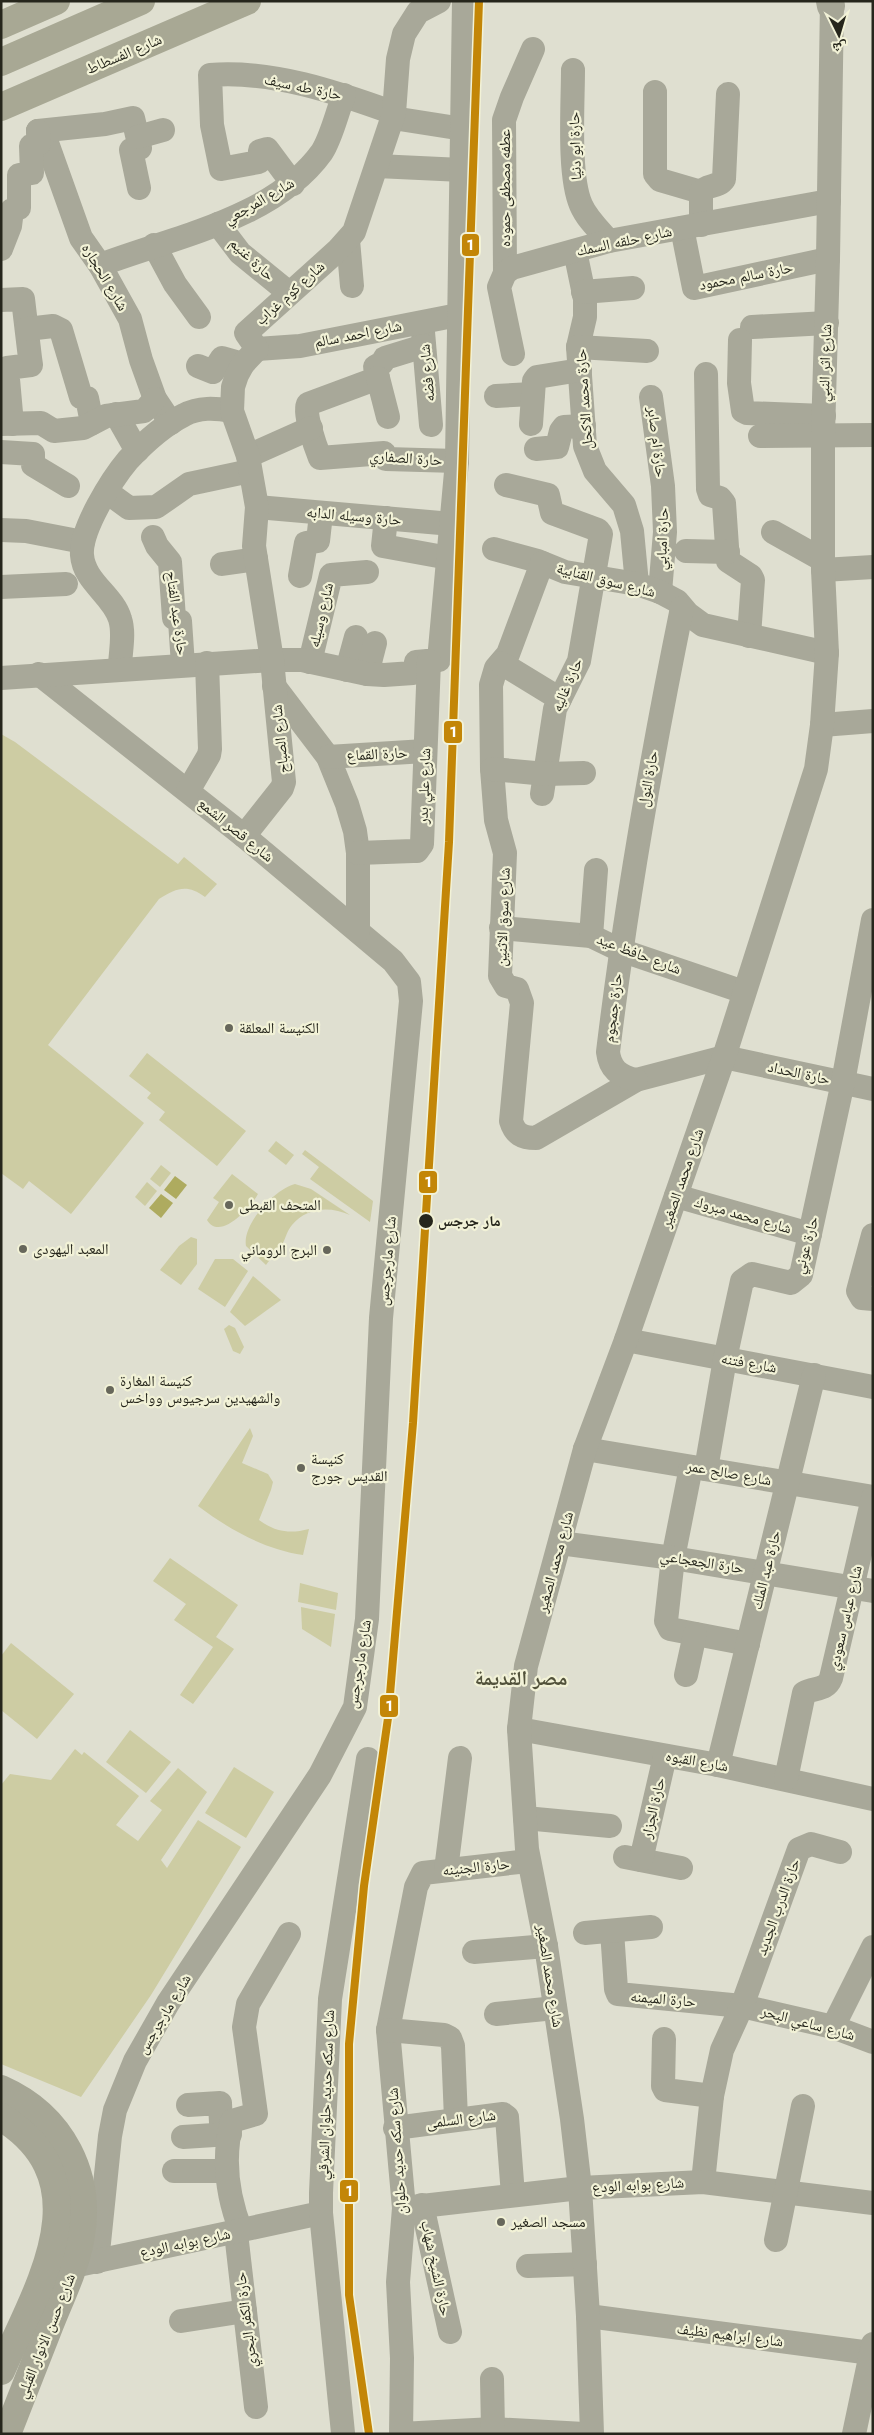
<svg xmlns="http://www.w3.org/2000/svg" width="874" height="2435" viewBox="0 0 874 2435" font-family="Jost,'Noto Naskh Arabic',sans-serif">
<rect width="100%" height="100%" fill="#dfdfd0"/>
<g fill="#cdcca3">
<path d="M1,734L15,742L178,864L184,857L217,884L205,897C187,884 177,888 159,899L48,1045L144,1123L71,1214L29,1181L23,1189L1,1173Z"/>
<path d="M147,1053L246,1131L217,1166L159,1120L165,1112L147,1098L151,1093L129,1076Z"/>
<path d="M276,1141L294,1155L286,1165L268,1151Z"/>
<path d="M305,1150L373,1201L370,1222L310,1179L319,1167L302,1154Z"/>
<path d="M161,1165L171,1173L160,1187L150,1179Z"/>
<path d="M232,1174L258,1194C251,1207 220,1242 207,1220L219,1202L213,1198Z"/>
<path d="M147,1182L157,1191L145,1206L135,1197Z"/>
<path d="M295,1184L311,1189L350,1215C330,1206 307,1207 292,1225C287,1231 286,1237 283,1243C279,1251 271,1258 266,1265L246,1246C242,1224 275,1189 295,1184Z"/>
<path d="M191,1237L197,1239V1264L181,1285L160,1270L179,1246Z"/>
<path d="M215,1259H233L248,1271L225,1307L198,1289Z"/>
<path d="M253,1276L281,1300L245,1326L230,1312Z"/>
<path d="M229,1325L235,1328L244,1347L240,1354L233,1351L224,1329Z"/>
<path d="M250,1428L253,1436L242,1463L268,1474L273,1482L271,1490L259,1520C275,1532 290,1534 309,1529L303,1555C264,1549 230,1530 198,1506Z"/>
<path d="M170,1558L238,1605L216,1637L234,1649L193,1704L180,1695L213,1647L174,1620L186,1604L153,1581Z"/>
<path d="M300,1583L338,1593L336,1610L298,1602Z"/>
<path d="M301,1607L335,1614L331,1647L302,1629Z"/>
<path d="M11,1643L74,1694L37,1739L1,1710V1656Z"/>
<path d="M130,1730L171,1762L146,1793L106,1762Z"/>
<path d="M75,1749L82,1755L84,1752L139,1796L116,1825L138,1841L162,1810L150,1801L178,1768L207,1792L161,1860L167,1868L198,1820L241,1847L151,1995L81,2097L1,2064V1785L10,1774L51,1780Z"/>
<path d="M234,1767L274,1792L246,1838L205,1813Z"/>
</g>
<g fill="#aeab5f">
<path d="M175,1176L187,1185L176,1199L164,1190Z"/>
<path d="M161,1194L173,1203L161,1218L149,1208Z"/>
</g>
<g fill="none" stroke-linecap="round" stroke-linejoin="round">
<g stroke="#a8a899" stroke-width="24">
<path d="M573,70C573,104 568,176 581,205C587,219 599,230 609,241"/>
<path d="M655,92V174L660,180L701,192"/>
<path d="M393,118L463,129"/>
<path d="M38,131L46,140L81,238L100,265L130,319L141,360L155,399L171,423"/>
<path d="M38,131L105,124L133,118L140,148L131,150L139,188"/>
<path d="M138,137L163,130"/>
<path d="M377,166L462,170"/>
<path d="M293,184L267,149L260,151L259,162L221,169L212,125L210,75C272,70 336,92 394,113"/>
<path d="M218,224L240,253L288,292"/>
<path d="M701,225V192C707,184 718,188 724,179L728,94"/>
<path d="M682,228L694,288L828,259"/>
<path d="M348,240L352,286"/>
<path d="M154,245L175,284L199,317"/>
<path d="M1,249L10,226L12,210L19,208V175L32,173L31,146L39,144L38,131"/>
<path d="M575,251L585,299V317L578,347L585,446L595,471L624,505L632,531L637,584"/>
<path d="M100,265C173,237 274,219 322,152C332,136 337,112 344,95"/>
<path d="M505,273L504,120L512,97L533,49"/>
<path d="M583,292L633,288"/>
<path d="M1,300L23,299L30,358L31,365L7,368L12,424"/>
<path d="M752,327L827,323"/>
<path d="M27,329L53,326L61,330L81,397L87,398L92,423"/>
<path d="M423,332L431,425"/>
<path d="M740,340L739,383L743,411L747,413L824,416"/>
<path d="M424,346L385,358L382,363L375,367L378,378L308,404C303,412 316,448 320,458L384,453L386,459L457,461"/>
<path d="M578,347L647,351"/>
<path d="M257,349L300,346L458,315"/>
<path d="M513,354L499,287L505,273L512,268L609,241L829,201"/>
<path d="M198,366L213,372L222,358L243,364"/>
<path d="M706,374L708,489L710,495L720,498L724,503L728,561L751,576L753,580L749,636"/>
<path d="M378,378L388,417"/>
<path d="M496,396L533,394"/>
<path d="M651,397L663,486L665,532L660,592"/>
<path d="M116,414L137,451"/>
<path d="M1,424L41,423L54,431L83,428L106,416L144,411L155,399"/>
<path d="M531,424L534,381L537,377L580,370"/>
<path d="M760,436L873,435"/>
<path d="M536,449L557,447L561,431L564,427L584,426"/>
<path d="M1,452L33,454V465L68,486"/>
<path d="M248,456L311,428"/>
<path d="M506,485L548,495L552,513L598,530L601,534L579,661L555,709L542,794"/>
<path d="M107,492L129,508L156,507L189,484L250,471"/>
<path d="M257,507L452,524"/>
<path d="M386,518L383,546L449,558"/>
<path d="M1,530L26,531L83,542"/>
<path d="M773,532L823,560"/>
<path d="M153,537L157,546L170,562L174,618L180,621L183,665"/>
<path d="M494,549L538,561L565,572L637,584L660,592L677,601L688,614L703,625L827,653"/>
<path d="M686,551L728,552"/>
<path d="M542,563L508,654L496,668L491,685L492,769L496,820L505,853L500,976L506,986L517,989L522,1003L511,1121C515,1134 522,1138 536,1138L636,1080L724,1057L873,1089"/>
<path d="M222,564L256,559"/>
<path d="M823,570L873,567"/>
<path d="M300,576L306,543L318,541L321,514"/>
<path d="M1,587L66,584"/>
<path d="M310,662L331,575L367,572"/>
<path d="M501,663L560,699"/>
<path d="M120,668C120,653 125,634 120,619C113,595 84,582 82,555C80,530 112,479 128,460C143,444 164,425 184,415C199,407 215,408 232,411"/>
<path d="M347,670L356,637"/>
<path d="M39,674L244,836L393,961L409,982L411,1001L381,1318L367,1619L355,1707L320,1775L168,2003L135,2061L115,2110L110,2136L97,2262"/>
<path d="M367,674L375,643"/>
<path d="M1,678L272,660H302L367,674L384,675L413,673L415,672L416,662L439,660L457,461L464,1"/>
<path d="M274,686L328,757L347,804L355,831L358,853V931"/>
<path d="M822,725L873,721"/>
<path d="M328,757L425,751"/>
<path d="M492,769L546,774L584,773"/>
<path d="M188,791L209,755L210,749L207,663"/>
<path d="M244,836L282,788L284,782L272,660L254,546L257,507L248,456L232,411L233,387L237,375L243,364L257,349L246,333L338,250L354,232L394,113L398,59L404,34L418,12L439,1"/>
<path d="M358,853L413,851H417L422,844L429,661"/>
<path d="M501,928L591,936L620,950L744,992"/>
<path d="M591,936L596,870"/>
<path d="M636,1080C619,1076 610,1069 608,1052C626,902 652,755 682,608"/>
<path d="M676,1196L810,1234"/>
<path d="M873,1235L858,1291L862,1298L873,1299"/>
<path d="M626,1340L873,1387"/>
<path d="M585,1449L873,1497"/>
<path d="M691,1467L673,1558L666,1621L670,1629L748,1644"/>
<path d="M706,1469L725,1359L742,1281L752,1274L791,1283L801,1275L843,1082L873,920"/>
<path d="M560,1543L673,1558L873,1591"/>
<path d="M686,1675L695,1634"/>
<path d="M519,1729L718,1765L873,1799"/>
<path d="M718,1765L814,1375"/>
<path d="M786,1779L804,1693C815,1687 826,1691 831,1678L873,1498"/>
<path d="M525,1818L610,1826"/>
<path d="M625,1857L681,1868"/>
<path d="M641,1860L665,1756"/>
<path d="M528,1861L423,1873L416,1887L388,2030L404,2208L398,2282L402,2358L401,2434L493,2429L584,2434"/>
<path d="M446,1870L460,1758"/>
<path d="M612,1931L616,1989L618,1994L742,2006L833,2027L873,2042"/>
<path d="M585,1933L651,1927"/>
<path d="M474,1952L546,1946"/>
<path d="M496,2014L555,2008"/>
<path d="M833,2027L873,1947"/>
<path d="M388,2030L444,2035L450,2038L453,2046L456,2119"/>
<path d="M664,2039L663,2086L665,2090L712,2096"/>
<path d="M188,2105L220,2103L221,2123L231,2124"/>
<path d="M395,2128L503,2114L507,2117L513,2195"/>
<path d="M183,2137L230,2134"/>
<path d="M174,2171H227"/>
<path d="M703,2182L712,2096L722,2050L742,2006L799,1849L811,1844L840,1852"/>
<path d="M422,2205L450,2332"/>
<path d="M404,2208L580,2188L703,2182L873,2203"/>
<path d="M241,2231C227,2195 222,2159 232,2121L256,2114L244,2027L248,2004L289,1934"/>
<path d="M236,2233L256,2407"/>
<path d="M776,2240L803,2106"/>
<path d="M83,2264L321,2213"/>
<path d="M528,2266L585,2264"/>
<path d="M588,2316L871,2353"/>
<path d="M181,2321L245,2311"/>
<path d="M492,2379L493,2429"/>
<path d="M343,2433L321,2213V2193L330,1999L368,1759"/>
<path d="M592,2434L588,2316L580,2188L572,2119L546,1946L527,1849L519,1729L526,1666L585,1449L626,1340L724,1057L816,769L822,725L827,653L823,570V434L828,259L832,1"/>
<path d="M854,2434L873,2344"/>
</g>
<g stroke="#a6a695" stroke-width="28">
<path d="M1,2089C62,2116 93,2176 80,2241C74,2271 60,2299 49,2327C35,2363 21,2398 7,2434"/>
<path d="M1,2117C106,2182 37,2288 1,2371"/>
</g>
<g stroke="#a8a894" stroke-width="28">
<path d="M1,25L56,1"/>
<path d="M1,62L141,1"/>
<path d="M1,107L247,1"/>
</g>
<path stroke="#a6a696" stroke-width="28" d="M830,1L831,6"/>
<defs>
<path id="metro-1" d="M369,2434L349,2295V2044L364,1886L388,1718L413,1423L449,842L479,1"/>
</defs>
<use href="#metro-1" stroke="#f2f2d7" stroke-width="11"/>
<use href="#metro-1" stroke="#c38607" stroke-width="8"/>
</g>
<g fill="#67675b" stroke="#f2f2d7" stroke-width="2">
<circle cx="229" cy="1028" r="5"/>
<circle cx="229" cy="1205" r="5"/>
<circle cx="23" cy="1249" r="5"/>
<circle cx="327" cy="1250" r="5"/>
<circle cx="110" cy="1390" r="5"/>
<circle cx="301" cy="1468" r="5"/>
<circle cx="501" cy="2222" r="5"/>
</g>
<circle fill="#26261c" stroke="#f2f2d7" stroke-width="2" cx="426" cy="1221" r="8"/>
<g text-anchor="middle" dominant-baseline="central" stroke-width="4.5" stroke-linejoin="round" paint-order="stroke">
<g font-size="15" fill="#26261c" stroke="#f2f2d7">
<text transform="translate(124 54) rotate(-23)">شارع الفسطاط</text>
<text transform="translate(303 87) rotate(12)">حارة طه سيف</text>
<text transform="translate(575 146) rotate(-92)">حارة ابو دنيا</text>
<text transform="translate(505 188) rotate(-90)">عطفه مصطفى حموده</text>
<text transform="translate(259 201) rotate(-30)">شارع المرجعي</text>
<text transform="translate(624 241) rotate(-12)">شارع حلقه السمك</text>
<text transform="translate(252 259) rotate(43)">حارة غنيم</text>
<text transform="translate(746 276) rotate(-11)">حارة سالم محمود</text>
<text transform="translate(105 277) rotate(59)">شارع الحجاره</text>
<text transform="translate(290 293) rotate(-42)">شارع كوم غراب</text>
<text transform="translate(358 334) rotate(-11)">شارع احمد سالم</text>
<text transform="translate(825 363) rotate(-88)">شارع اثر النبي</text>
<text transform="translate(427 373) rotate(-95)">شارع فضه</text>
<text transform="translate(584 399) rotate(-94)">حارة محمد الاكحل</text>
<text transform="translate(657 442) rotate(83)">حارة ام صابر</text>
<text transform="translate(406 458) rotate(4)">حارة الصفاري</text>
<text transform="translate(354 516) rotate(5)">حارة وسيله الدابه</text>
<text transform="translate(662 539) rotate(-88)">حارة امبابي</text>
<text transform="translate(606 580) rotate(14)">شارع سوق القنابية</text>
<text transform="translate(177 613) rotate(82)">حارة عبد الفتاح</text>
<text transform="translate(321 615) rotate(-77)">شارع وسيله</text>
<text transform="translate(567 685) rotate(-67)">حارة غاليه</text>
<text transform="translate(280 739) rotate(-96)">شارع الصباح</text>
<text transform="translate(377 754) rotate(-3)">حارة القماع</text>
<text transform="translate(648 779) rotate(-80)">حارة النول</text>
<text transform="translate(424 786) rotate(-88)">شارع علي بدر</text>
<text transform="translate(236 830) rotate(39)">شارع قصر الشمع</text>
<text transform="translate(503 917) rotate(-88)">شارع سوق الاثنين</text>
<text transform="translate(639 954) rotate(21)">شارع حافظ عيد</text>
<text transform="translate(613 1008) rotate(-83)">حارة جمجوم</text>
<text transform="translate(799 1073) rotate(12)">حارة الحداد</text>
<text transform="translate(682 1178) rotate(-71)">شارع محمد الصغير</text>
<text transform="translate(743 1215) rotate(16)">شارع محمد مبروك</text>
<text transform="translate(806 1245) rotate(-75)">حارة عوني</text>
<text transform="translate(387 1261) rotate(-85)">شارع مارجرجس</text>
<text transform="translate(749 1363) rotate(10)">شارع فتنه</text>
<text transform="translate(729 1473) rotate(10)">شارع صالح عمر</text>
<text transform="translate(555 1562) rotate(-75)">شارع محمد الصغير</text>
<text transform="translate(702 1562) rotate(9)">حارة الجعجاعي</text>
<text transform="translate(766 1570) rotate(-76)">حارة عبد الملك</text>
<text transform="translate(845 1618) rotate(-77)">شارع عباس سعودي</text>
<text transform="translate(359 1664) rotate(-81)">شارع مارجرجس</text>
<text transform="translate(697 1761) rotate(10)">شارع القبوه</text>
<text transform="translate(653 1808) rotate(-77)">حارة الجزار</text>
<text transform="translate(476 1867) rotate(-6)">حارة الجنينه</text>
<text transform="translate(778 1907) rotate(-70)">حارة الدرب الجديد</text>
<text transform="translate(550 1976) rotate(81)">شارع محمد الصغير</text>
<text transform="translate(663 1999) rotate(5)">حارة الميمنه</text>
<text transform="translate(164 2014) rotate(-59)">شارع مارجرجس</text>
<text transform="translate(808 2023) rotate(15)">شارع ساعي البحر</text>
<text transform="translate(326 2095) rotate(-88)">شارع سكه حديد حلوان الشرقي</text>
<text transform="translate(461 2119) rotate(-7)">شارع السلمى</text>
<text transform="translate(397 2151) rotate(-94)">شارع سكه حديد حلوان</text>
<text transform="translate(638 2185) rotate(-3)">شارع بوابه الودع</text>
<text transform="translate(185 2243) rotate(-12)">شارع بوابه الودع</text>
<text transform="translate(436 2268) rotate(78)">حارة الشيخ شهاب</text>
<text transform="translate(246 2320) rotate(-97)">حارة الكفر البحري</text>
<text transform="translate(730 2335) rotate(7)">شارع ابراهيم نظيف</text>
<text transform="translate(46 2336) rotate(-68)">شارع حسن الانوار القبلي</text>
</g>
<g font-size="15" fill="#26261c" stroke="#f2f2d7" text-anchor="start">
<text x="239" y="1028">الكنيسة المعلقة</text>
<text x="239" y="1205">المتحف القبطى</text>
<text x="33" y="1249">المعبد اليهودى</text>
<text x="317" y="1250" text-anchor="end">البرج الروماني</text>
<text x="120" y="1381">كنيسة المغارة<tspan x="120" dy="17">والشهيدين سرجيوس وواخس</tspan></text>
<text x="311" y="1459">كنيسة<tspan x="311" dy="17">القديس جورج</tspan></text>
<text x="511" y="2222">مسجد الصغير</text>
</g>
<g font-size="15" font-weight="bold" fill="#26261c" stroke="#f2f2d7" text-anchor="start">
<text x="438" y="1221">مار جرجس</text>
</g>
<g font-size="20" font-weight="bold" fill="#52523b" stroke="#f2f2d7">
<text x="521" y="1678">مصر القديمة</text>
</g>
</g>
<g stroke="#f2f2d7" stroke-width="2">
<rect x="461" y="233" width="19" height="24" rx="5" fill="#c38607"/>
<rect x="443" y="720" width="20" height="24" rx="5" fill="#c38607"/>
<rect x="418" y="1170" width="20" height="24" rx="5" fill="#c38607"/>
<rect x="379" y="1694" width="20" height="24" rx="5" fill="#c38607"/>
<rect x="339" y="2179" width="20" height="24" rx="5" fill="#c38607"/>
</g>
<g font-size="14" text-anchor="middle" font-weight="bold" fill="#fff">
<text x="470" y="250">1</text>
<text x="453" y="737">1</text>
<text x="428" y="1187">1</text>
<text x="389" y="1711">1</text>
<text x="349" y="2196">1</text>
</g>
<rect width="874" height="2435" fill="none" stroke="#26261c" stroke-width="5"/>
<g transform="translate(839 35) rotate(175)" stroke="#f2f2d7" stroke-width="4" paint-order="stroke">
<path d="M0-4L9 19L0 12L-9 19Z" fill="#26261c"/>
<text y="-8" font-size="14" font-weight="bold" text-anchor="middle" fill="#26261c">ش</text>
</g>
</svg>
